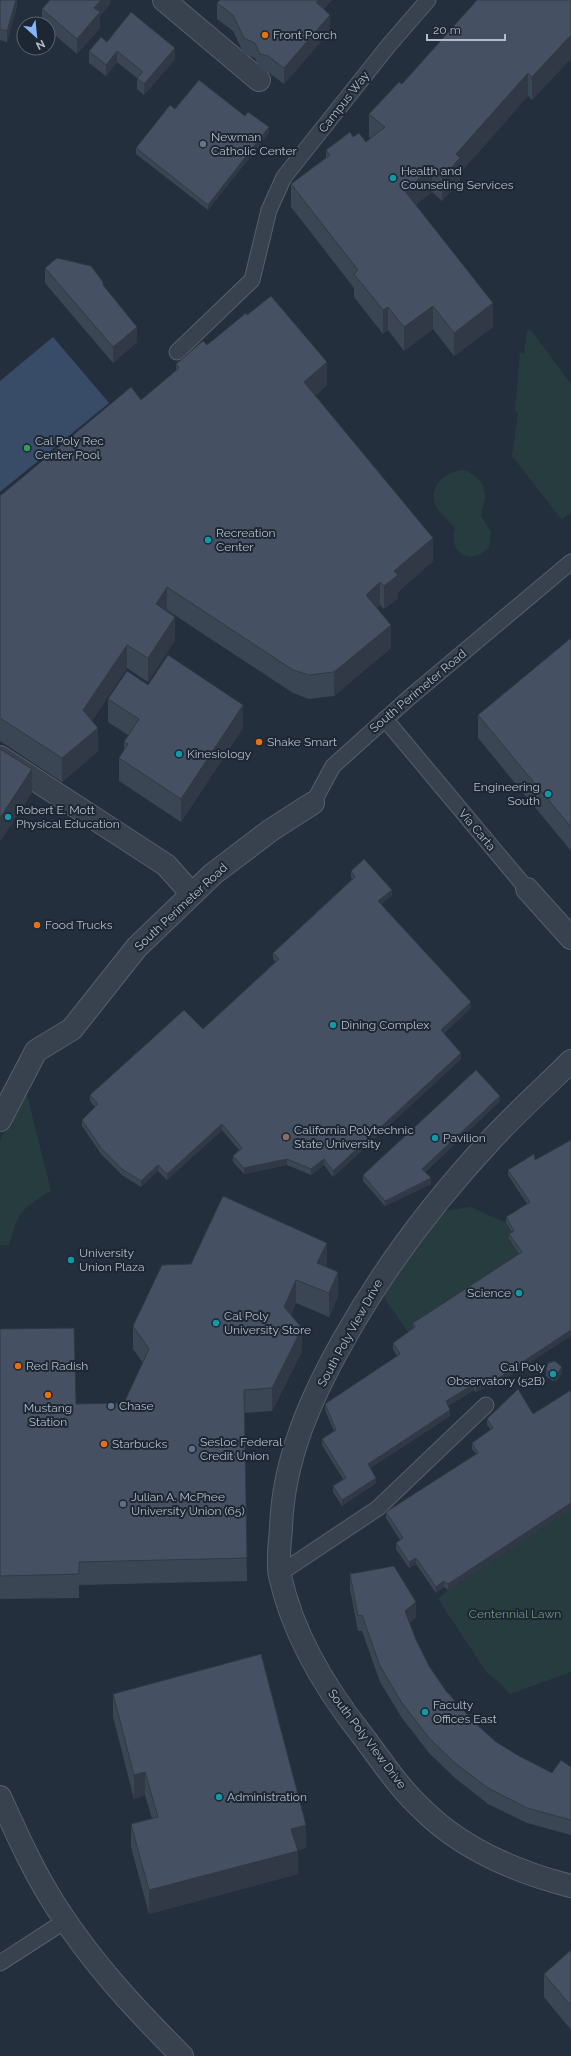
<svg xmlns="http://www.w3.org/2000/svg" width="571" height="2056" viewBox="0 0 571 2056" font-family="Raleway,sans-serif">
<rect width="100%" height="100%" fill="#242f3e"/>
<g fill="#263c3f">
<path d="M530,329L571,384V512L562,520L512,456L518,412L515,411L520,352L524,354L527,331Z"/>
<path d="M464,470C477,475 487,485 485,500C484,505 481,510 481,516L491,532L489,547C471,567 447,553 455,528C450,522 443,516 438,510C425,489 444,471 464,470Z"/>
<path d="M24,1083L51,1191C22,1208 18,1212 9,1245L0,1246V1141Z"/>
<path d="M471,1207L506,1223L514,1236L509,1240L522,1258L411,1336L386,1301L382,1290L399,1266L402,1268L421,1243L418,1240L441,1211Z"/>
<path d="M571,1509V1672L510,1694L500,1683L487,1673L438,1599L448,1590Z"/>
</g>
<path fill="#394c67" d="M53,337L109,403L0,492V381Z"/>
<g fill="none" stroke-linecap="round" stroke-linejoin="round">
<defs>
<g id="service">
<path d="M177,352L252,280L269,210L284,177L389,45L428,0"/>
<path d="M385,719L527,889"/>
<path d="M313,803L333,766L410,697L571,562"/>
<path d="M279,1574L378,1508L486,1405"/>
<path d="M0,1963L65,1921"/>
</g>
<g id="pedestrian">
<path d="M0,757L166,865L192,894"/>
<path d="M527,889L571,938"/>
<path d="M571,1061C545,1087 517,1112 492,1139C435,1200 385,1266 344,1339C311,1397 283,1460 281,1528C280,1543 277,1561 280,1576C293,1635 325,1688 362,1735C381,1760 399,1788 422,1809C462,1849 516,1872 571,1886"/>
<path d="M0,1120L36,1051L72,1029L137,947L213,874L271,830L313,803"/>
</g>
<g id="minor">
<path d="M164,0L259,80"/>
<path d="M0,1797C17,1834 34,1873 57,1908C93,1964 135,2009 182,2056"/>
</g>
</defs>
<use href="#service" stroke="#565f6c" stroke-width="17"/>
<use href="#pedestrian" stroke="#565f6c" stroke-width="24"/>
<use href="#minor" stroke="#565f6c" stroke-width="24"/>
<use href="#service" stroke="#38414e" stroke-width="15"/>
<use href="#pedestrian" stroke="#38414e" stroke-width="22"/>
<use href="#minor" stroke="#38414e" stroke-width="22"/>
</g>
<g fill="#3b4654">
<path d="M0,0H17V6L7,42L0,40Z"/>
<path d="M110,0V4L100,16V28L77,54L48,29V24H42V9Z"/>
<path d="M220,0H332L324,9L330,31L284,84L268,72L260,70L255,58L244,54L233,31L217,19V3Z"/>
<path d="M571,0V58L532,100L528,96L460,173V181L442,201L432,192L415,205L493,327L454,356L433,329L404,351L388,330L383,334L354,297V288L291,207V184L326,158V150L353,137L366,142L371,138L369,137V114L402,84Z"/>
<path d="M107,42L175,59L144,95L137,89V78L117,62L106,76L89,63V51Z"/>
<path d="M175,109L245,116L269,133L208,210L136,154V148Z"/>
<path d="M45,268L103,285L137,342L113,363L45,283Z"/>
<path d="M247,315L327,385L315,396L433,561L398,592V598L384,609L380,605L377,608L391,648L334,696L309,699L293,693L167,610L166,611L175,640L148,682L127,668L92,721L98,751L62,782L0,741V496L141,400L176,371V364L207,345Z"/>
<path d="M571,638V851L478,738V715Z"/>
<path d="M148,685L243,728L181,822L119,781V758L124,749V742L128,735L108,722V699Z"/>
<path d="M351,871L392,895L381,904L471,1008L444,1033L461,1059L333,1177L324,1165L311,1175L287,1165L244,1174L233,1162V1156L239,1150L222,1130L167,1180L158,1171L141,1187L122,1175L101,1154L82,1126V1120L95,1107L90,1101V1095L203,1029L276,962L273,959V953L352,879L351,877Z"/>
<path d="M500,1101L425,1172L431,1184L385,1206L363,1181V1175Z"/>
<path d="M571,1140L491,1388L489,1385L476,1392L474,1390L448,1406L450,1416L370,1468L376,1483L342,1506L333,1492V1486L343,1479L322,1445V1439L334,1431L325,1410V1404L397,1356L393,1349V1343L413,1328V1323L519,1254L509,1239V1234L512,1232L506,1223V1217L527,1204L508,1175V1170L535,1160Z"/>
<path d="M326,1267L338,1296L329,1317L296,1303L291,1315L302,1351L272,1411L244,1413L247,1581L79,1585V1598L0,1599V1329L76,1404L124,1403L143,1363L133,1349V1326L327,1267Z"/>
<path d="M546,1370L562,1373L557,1380L553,1381L546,1376Z"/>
<path d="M571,1390V1509L448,1590L444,1587L436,1593L416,1564L409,1568L396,1549V1543L400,1540L386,1518V1512L476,1454L472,1449V1443L491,1430L487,1425V1419L533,1414Z"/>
<path d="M350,1574L416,1617L409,1623L416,1640L429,1666L446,1691L474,1722L496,1742L519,1756L552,1773L571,1767V1835L527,1823L488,1804L455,1778L429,1753L402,1718L380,1682L362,1631H358L350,1589Z"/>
<path d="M113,1694L306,1848L297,1850L298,1874L149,1914L131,1847V1824L152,1819L145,1795L134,1799L113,1717Z"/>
<path d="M571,1950V2030L544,1997V1974Z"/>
</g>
<g fill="#303945">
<path d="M16,0H17V6L7,42V31Z"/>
<path d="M101,0H110V4L100,16V28L77,54V39L94,8Z"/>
<path d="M318,0H332L316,18V2Z"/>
<path d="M330,15V31L284,84V68Z"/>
<path d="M571,21V58L532,100V77Z"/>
<path d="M175,48V59L144,95V84Z"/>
<path d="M117,51V62L106,76V65Z"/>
<path d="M528,73V96L460,173V181L442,201V178L456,154Z"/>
<path d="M269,127V133L208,210V205Z"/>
<path d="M432,169V192L404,213V190Z"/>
<path d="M493,303V327L454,356V333Z"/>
<path d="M433,306V329L404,351V327Z"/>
<path d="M388,307V330L383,334V310Z"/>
<path d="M137,327V342L113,363V347Z"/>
<path d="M327,362V385L304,406V382Z"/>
<path d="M433,538V561L398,592V598L384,609V586L394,571Z"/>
<path d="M380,582V605L366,618V595Z"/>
<path d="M167,587V610L156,628V604Z"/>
<path d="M175,617V640L148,682V658Z"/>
<path d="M391,625V648L334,696V672Z"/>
<path d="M127,645V668L83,734V710Z"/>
<path d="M243,705V728L181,822V799Z"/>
<path d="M98,728V751L62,782V758Z"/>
<path d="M32,769V793L0,842V818Z"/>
<path d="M392,890V895L378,907V901Z"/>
<path d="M471,1002V1008L441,1035V1030Z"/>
<path d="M461,1053V1059L333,1177V1171Z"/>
<path d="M500,1096V1101L422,1174V1169Z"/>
<path d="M222,1124V1130L167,1180V1174Z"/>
<path d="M287,1159V1165L244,1174V1168Z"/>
<path d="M324,1159V1165L311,1175V1169Z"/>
<path d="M158,1165V1171L141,1187V1181Z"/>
<path d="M431,1178V1184L385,1206V1201Z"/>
<path d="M327,1243V1267L317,1286V1263Z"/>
<path d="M338,1272V1296L329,1317V1293Z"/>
<path d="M296,1280V1303L284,1330V1307Z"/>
<path d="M302,1328V1351L272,1411V1388Z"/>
<path d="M571,1330V1336L491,1388V1383Z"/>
<path d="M562,1367V1373L557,1380L553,1381V1375Z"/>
<path d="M489,1379V1385L476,1392V1386Z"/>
<path d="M474,1384V1390L446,1407V1401Z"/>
<path d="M450,1410V1416L368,1470V1464Z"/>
<path d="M376,1478V1483L342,1506V1500Z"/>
<path d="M571,1503V1509L448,1590V1584Z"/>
<path d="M416,1558V1564L409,1568V1562Z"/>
<path d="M444,1581V1587L436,1593V1587Z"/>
<path d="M416,1602V1617L405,1627V1611Z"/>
<path d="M145,1772V1795L134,1799V1775Z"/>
<path d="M306,1825V1848L291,1852V1829Z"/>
<path d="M298,1851V1874L149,1914V1890Z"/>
</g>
<g fill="#455162" stroke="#303945">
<path d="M0,0H16L7,31L0,29Z"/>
<path d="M50,0H101L94,8L100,12L77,39L42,9Z"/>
<path d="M220,0H318L316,2L330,15L284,68L268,56L260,54L255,43L244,38L233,15L217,3Z"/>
<path d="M477,0H571V35L532,77L528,73L456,154L460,158L442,178L432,169L404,190L493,303L454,333L433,306L404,327L388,307L383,310L354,274L358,270L291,184L330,155L326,150L350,132L353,137L359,133L366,142L385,127L369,114L399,82L402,84Z"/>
<path d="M131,12L175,48L144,84L137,78L143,72L117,51L106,65L89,51L101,37L107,42Z"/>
<path d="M199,80L245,116L248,112L269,127L208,205L136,148L170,105L175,109Z"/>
<path d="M57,258L91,266L103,282V285L137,327L113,347L45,268Z"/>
<path d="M271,296L327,362L304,382L433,538L394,571L398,575L384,586L380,582L366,595L391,625L334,672L309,675L293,670L167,587L156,604L175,617L148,658L127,645L83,710L98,728L62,758L0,718V496L131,387L141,400L179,368L176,364L203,341L207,345L246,313L247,315Z"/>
<path d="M571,638V827L478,715Z"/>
<path d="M168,655L243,705L181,799L119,758L128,744L124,742L139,719L108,699L127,671L148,685Z"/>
<path d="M0,749L32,769L0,818Z"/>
<path d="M364,859L392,890L378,901L471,1002L441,1030L461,1053L333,1171L324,1159L311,1169L287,1159L244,1168L233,1156L242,1148L222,1124L167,1174L158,1165L141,1181L122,1169L101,1148L82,1120L98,1104L90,1095L184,1010L203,1029L279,959L273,953L355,877L351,871Z"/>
<path d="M476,1070L500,1096L422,1169L431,1178L385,1201L363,1175Z"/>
<path d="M571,1140V1330L491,1383L489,1379L476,1386L474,1384L446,1401L450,1410L368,1464L376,1478L342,1500L333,1486L346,1478L322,1439L336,1430L325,1404L400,1354L393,1343L415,1327L413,1323L522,1252L509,1234L514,1231L506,1217L530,1202L508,1170L534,1154L535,1160Z"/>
<path d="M223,1196L327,1243L317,1263L338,1272L329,1293L296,1280L284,1307L302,1328L272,1388L244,1390L247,1558L79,1562V1574L0,1576V1329L74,1328L76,1404L124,1403L149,1349L133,1326L162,1265L191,1264Z"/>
<path d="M555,1361L562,1367L557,1374L553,1375L546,1370L548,1363Z"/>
<path d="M518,1389L533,1414L571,1390V1503L448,1584L444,1581L436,1587L416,1558L409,1562L396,1543L403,1538L386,1512L478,1453L472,1443L493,1428L487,1419Z"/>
<path d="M394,1566L416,1602L405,1611L416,1640L429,1666L446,1691L474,1722L496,1742L519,1756L552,1773L561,1760L571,1767V1820L527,1808L488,1788L455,1763L429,1738L402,1703L380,1666L362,1615L358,1616L350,1574Z"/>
<path d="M261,1654L306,1825L291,1829L298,1851L149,1890L131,1824L158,1817L145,1772L134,1775L113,1694Z"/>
<path d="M571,1950V2006L544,1974Z"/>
</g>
<g fill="#e8710a" stroke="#1d2633" stroke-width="1.5">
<circle cx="265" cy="35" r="4"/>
<circle cx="259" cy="742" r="4"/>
<circle cx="37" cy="925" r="4"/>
<circle cx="18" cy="1366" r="4"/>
<circle cx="48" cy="1395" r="4"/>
<circle cx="104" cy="1444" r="4"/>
</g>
<circle fill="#6b7280" stroke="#1d2633" stroke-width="1.5" cx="203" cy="144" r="4"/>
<g fill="#0f9aa8" stroke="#1d2633" stroke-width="1.5">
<circle cx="393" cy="178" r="4"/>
<circle cx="208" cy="540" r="4"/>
<circle cx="179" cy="754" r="4"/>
<circle cx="548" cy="794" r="4"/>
<circle cx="8" cy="817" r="4"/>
<circle cx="333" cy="1025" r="4"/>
<circle cx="435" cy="1138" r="4"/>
<circle cx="71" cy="1260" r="4"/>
<circle cx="519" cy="1293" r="4"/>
<circle cx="216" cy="1323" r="4"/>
<circle cx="553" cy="1374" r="4"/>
<circle cx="425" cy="1712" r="4"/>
<circle cx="219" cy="1797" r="4"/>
</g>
<circle fill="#2e9e5b" stroke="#1d2633" stroke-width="1.5" cx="27" cy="448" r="4"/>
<circle fill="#8d6e63" stroke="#1d2633" stroke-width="1.5" cx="286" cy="1137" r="4"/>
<g fill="#5c6f8a" stroke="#1d2633" stroke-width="1.5">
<circle cx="111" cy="1406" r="4"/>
<circle cx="192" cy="1449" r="4"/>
<circle cx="123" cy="1504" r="4"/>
</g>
<g text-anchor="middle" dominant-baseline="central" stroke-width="4" stroke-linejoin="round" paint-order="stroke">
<g font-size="12" fill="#b4bcc9" stroke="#1d2633" text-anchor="start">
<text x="273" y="35">Front Porch</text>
<text x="211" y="137">Newman<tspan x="211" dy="14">Catholic Center</tspan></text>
<text x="401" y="171">Health and<tspan x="401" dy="14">Counseling Services</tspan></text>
<text x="35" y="441">Cal Poly Rec<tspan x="35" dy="14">Center Pool</tspan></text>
<text x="216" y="533">Recreation<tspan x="216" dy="14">Center</tspan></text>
<text x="267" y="742">Shake Smart</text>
<text x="187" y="754">Kinesiology</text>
<text x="540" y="787" text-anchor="end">Engineering<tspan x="540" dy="14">South</tspan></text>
<text x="16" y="810">Robert E. Mott<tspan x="16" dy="14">Physical Education</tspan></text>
<text x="45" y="925">Food Trucks</text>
<text x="341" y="1025">Dining Complex</text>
<text x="294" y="1130">California Polytechnic<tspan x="294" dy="14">State University</tspan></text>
<text x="443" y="1138">Pavilion</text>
<text x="79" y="1253">University<tspan x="79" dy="14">Union Plaza</tspan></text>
<text x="511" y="1293" text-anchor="end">Science</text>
<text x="224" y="1316">Cal Poly<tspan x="224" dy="14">University Store</tspan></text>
<text x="26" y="1366">Red Radish</text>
<text x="545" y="1367" text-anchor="end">Cal Poly<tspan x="545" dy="14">Observatory (52B)</tspan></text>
<text x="119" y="1406">Chase</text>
<text x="48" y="1408" text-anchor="middle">Mustang<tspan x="48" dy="14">Station</tspan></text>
<text x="200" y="1442">Sesloc Federal<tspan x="200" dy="14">Credit Union</tspan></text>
<text x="112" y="1444">Starbucks</text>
<text x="131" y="1497">Julian A. McPhee<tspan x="131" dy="14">University Union (65)</tspan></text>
<text x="433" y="1705">Faculty<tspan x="433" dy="14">Offices East</tspan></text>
<text x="227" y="1797">Administration</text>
</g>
<g font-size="12" fill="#b4bcc9" stroke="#1d2633">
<text transform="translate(344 102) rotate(-52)">Campus Way</text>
<text transform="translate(418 691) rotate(-40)">South Perimeter Road</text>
<text transform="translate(477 830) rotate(50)">Via Carta</text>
<text transform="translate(181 907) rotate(-43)">South Perimeter Road</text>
<text transform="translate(350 1333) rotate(-61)">South Poly View Drive</text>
<text transform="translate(367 1739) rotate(53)">South Poly View Drive</text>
</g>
<g font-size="12" fill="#6b9a76" stroke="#1d2633">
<text x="515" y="1614">Centennial Lawn</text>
</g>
</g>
<g transform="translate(36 36) rotate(153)"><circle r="19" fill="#1d2633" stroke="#59626f"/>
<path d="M0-3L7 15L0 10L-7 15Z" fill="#8ab4f8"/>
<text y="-6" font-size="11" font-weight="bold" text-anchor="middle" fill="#b4bcc9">N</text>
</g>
<path d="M427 34v6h78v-6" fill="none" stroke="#b4bcc9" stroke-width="2"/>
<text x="433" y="34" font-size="12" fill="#b4bcc9" stroke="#1d2633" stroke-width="3" paint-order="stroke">20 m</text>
</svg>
